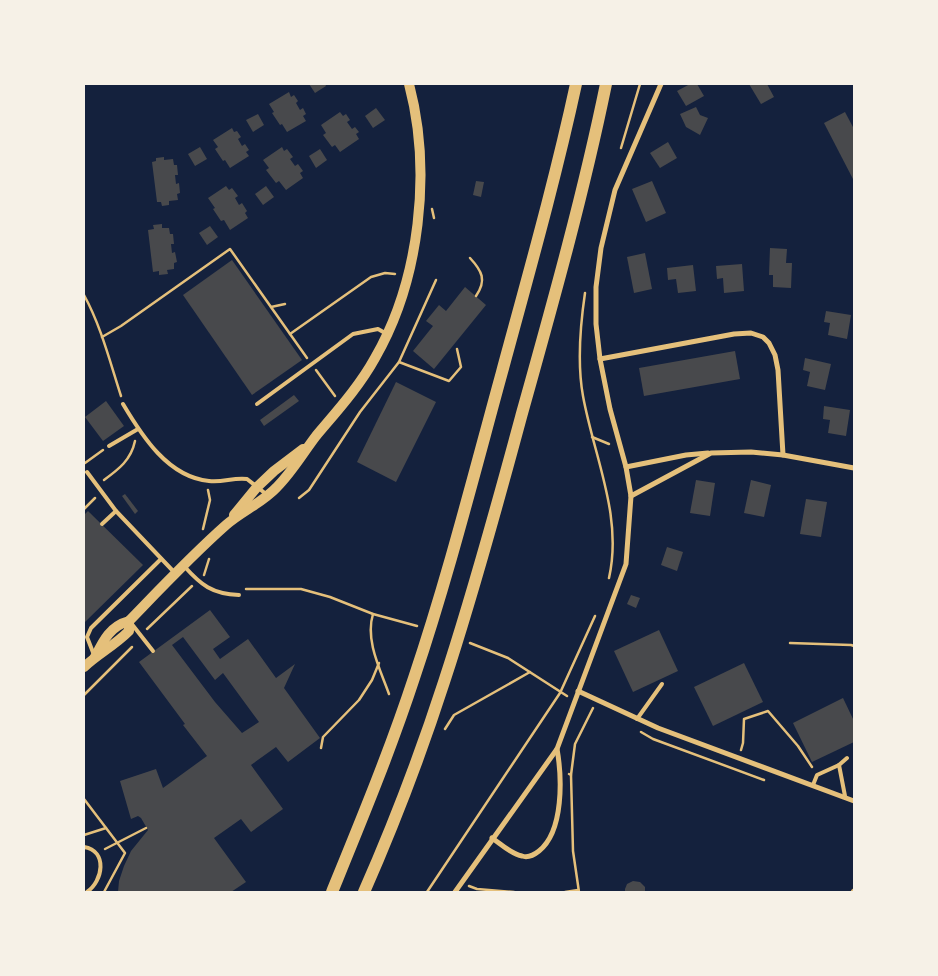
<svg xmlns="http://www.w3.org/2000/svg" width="938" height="976" viewBox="0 0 938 976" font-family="'Asap Condensed',sans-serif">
<rect width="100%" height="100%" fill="#14213d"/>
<g fill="#48494c" fill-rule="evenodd">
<path d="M309,84H325L326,86L315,93Z"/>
<path d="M690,84H697L704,96L686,106L677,91Z"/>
<path d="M749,84H767L774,97L761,104Z"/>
<path d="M289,92L291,97L294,95L298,101L296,103L300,110L303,108L306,114L303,116L306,121L287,132L282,124L280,125L272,113L274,112L269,104Z"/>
<path d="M696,107L700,115L708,118L700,135L686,127L680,114Z"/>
<path d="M376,108L385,120L373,128L365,116Z"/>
<path d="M340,112L343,116L346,114L350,120L347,122L352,129L355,127L359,132L356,134L359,139L340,152L335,145L332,147L323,135L326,133L321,125Z"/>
<path d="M845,112L854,129V181L824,123Z"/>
<path d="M258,114L264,125L253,132L246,120Z"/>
<path d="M232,128L234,132L237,131L241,137L238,139L242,146L245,144L249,150L246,152L249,156L230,168L225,160L223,161L215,149L218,147L213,140Z"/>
<path d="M668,142L677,158L660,168L650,153Z"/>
<path d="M200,147L207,159L195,166L188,154Z"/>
<path d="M282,147L284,151L287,149L293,157L290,159L295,166L298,164L303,171L300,173L303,178L286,190L279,181L276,183L266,170L269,168L263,160Z"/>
<path d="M320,149L327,160L316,168L309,156Z"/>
<path d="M164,157V160L173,159L174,165H177L178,175H175L176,184L179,183L180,193L177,194L178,200L169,201V205L162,206L161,202H157L152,162L156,161V158Z"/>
<path d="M476,181L484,182L481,197L473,195Z"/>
<path d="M652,181L666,213L646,222L632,189Z"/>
<path d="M226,186L229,190L232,188L238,196L235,198L239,205L242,203L247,211L245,213L248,218L230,230L224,220L221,221L213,209L215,208L208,198Z"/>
<path d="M266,186L274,197L263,205L255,194Z"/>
<path d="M162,224V228H169L170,234H173L174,244H171L172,253L175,252L177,262L174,263V269L167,270L168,274L159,275V271L153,272L148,230L154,229L153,225Z"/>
<path d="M210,226L218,237L207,245L199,233Z"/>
<path d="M770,248L787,249L786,263H792L791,288L773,287V275H769Z"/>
<path d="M645,253L652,289L634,293L627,257Z"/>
<path d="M232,260L302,360L252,395L183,295Z"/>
<path d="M742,264L744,291L724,293L723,278L717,279L716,266Z"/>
<path d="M693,265L696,291L678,293L676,279L668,280L667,268Z"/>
<path d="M465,287L486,305L434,369L413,351L433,326L426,321L439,305L446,311Z"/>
<path d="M826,311L851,315L847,339L828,335L830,323L824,322Z"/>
<path d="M735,351L740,379L644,396L639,368Z"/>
<path d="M805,358L831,364L825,390L807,386L810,372L803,370Z"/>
<path d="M396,382L436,402L396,482L357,462Z"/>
<path d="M294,395L299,401L264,426L260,420Z"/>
<path d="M106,401L124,426L103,441L85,417Z"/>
<path d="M824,406L850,410L846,436L828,433L830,420L823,419Z"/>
<path d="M696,480L715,483L710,516L690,513Z"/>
<path d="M751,480L771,485L764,517L744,513Z"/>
<path d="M125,494L138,511L135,514L122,496Z"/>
<path d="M806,499L827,502L821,537L800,534Z"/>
<path d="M88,511L143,565L84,623V515Z"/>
<path d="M667,547L683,552L677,571L661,565Z"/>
<path d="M631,595L640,598L636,608L627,604Z"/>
<path d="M210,610L230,637L213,649L220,659L248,639L276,678L295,664L284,688L320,738L288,762L276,747L251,765L283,809L251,832L241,819L214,838L246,882L231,892H118L119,881L124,866L131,851L148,830L141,818L138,816L131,819L120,781L156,769L163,788L207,756L183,725L185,724L139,662ZM183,637L215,680L223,673L259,722L242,733L215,702L172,645Z"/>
<path d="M659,630L678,671L633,692L614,651Z"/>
<path d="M744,663L763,702L713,726L694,687Z"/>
<path d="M843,698L854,721V742L812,762L793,723Z"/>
<path d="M633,881L640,882L645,887V892H625V889L627,884Z"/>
</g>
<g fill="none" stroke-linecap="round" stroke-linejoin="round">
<g stroke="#e5c07b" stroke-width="2.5">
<path d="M621,148L640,84"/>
<path d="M432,209L434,218"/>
<path d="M470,258C482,271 487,280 476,296"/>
<path d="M436,280L399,362L449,381L461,367L457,349"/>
<path d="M585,293C580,327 577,363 583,396C594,457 623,516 609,578"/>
<path d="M84,295C101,326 110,362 121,396"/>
<path d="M271,307L285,304"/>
<path d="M290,334L371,277L385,273L395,274"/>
<path d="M102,337L121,326L230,249L307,358"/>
<path d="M316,370L335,396"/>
<path d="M592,437L609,444"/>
<path d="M85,463L103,450"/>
<path d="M104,480C119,469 131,460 135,441"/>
<path d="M299,498L309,490L360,412L399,362"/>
<path d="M84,509L95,498"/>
<path d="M203,529L210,500L208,490"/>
<path d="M204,575L209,559"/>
<path d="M246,589H301L330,597L373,614L417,626"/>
<path d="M373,614C365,640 380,669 389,694"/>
<path d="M147,629L192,586"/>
<path d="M470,643L508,658L567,696"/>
<path d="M790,643L851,645L854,646"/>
<path d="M84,695L132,647"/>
<path d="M445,729L454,715L530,672"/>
<path d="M641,732L653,739L764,780"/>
<path d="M321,748L323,737L359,700L372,680L379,663"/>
<path d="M741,750L743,743L744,719L768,711L798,746L812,767"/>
<path d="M569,774L571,775L573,851L579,892"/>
<path d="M571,775L575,744L593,708"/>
<path d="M84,799L125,853L104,892"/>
<path d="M84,835L106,828"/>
<path d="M105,849L146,828"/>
<path d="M469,886L477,889L514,892"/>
<path d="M427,892L560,693L595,616"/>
<path d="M565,892L578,890"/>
</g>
<g stroke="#e5c07b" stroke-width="4">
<path d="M123,404C142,436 168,477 209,481C222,483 234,477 247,479L266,494"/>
<path d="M257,404L353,334L378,329L385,333"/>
<path d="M109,446L138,429"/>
<path d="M87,472L116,511L174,572"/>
<path d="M102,524L116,511"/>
<path d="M184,566C201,585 212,594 239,595"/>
<path d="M131,623L153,651"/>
<path d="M94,655L87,637L91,628L161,559"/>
<path d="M637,719L662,684"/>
<path d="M839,765L845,796"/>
<path d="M813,785L817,775L839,765L847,758"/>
<path d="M84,847C108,851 103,881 87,892"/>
</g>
<g stroke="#e5c07b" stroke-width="5">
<path d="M600,359L734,334L751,333L763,337L769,343L775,355L778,370L783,455"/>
<path d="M626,467L686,455L708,453"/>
<path d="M631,496L711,453L751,452L783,455L854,468"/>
<path d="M578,691L658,728L854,801"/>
<path d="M492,838C501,844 511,854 522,856C528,858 534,855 539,851C564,831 562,777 557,749"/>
<path d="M455,892L557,749L626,564L631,496L626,467L610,409L600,359L596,324V287L601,248L615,190L661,84"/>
<path d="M853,892L854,891"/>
</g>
<g stroke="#e5c07b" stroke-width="10">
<path d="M234,515L257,487L274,471L303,449"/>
<path d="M95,657C103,641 110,626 129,621C161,588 192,555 226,525C242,511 262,503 277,487C292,472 303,453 316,436C337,411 359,387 375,358C420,280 432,171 409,84"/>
<path d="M84,667C99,653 114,646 129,631V621"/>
</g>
<g stroke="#e5c07b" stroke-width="12">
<path d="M332,892C361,821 390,751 414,678C448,577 474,474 502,372C528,276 555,181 576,84"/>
<path d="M364,892C394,824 421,753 444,682C473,594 497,506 521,417C552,306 583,196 606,84"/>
</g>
</g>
<rect width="938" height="976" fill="none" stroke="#f6f1e7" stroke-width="170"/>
</svg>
